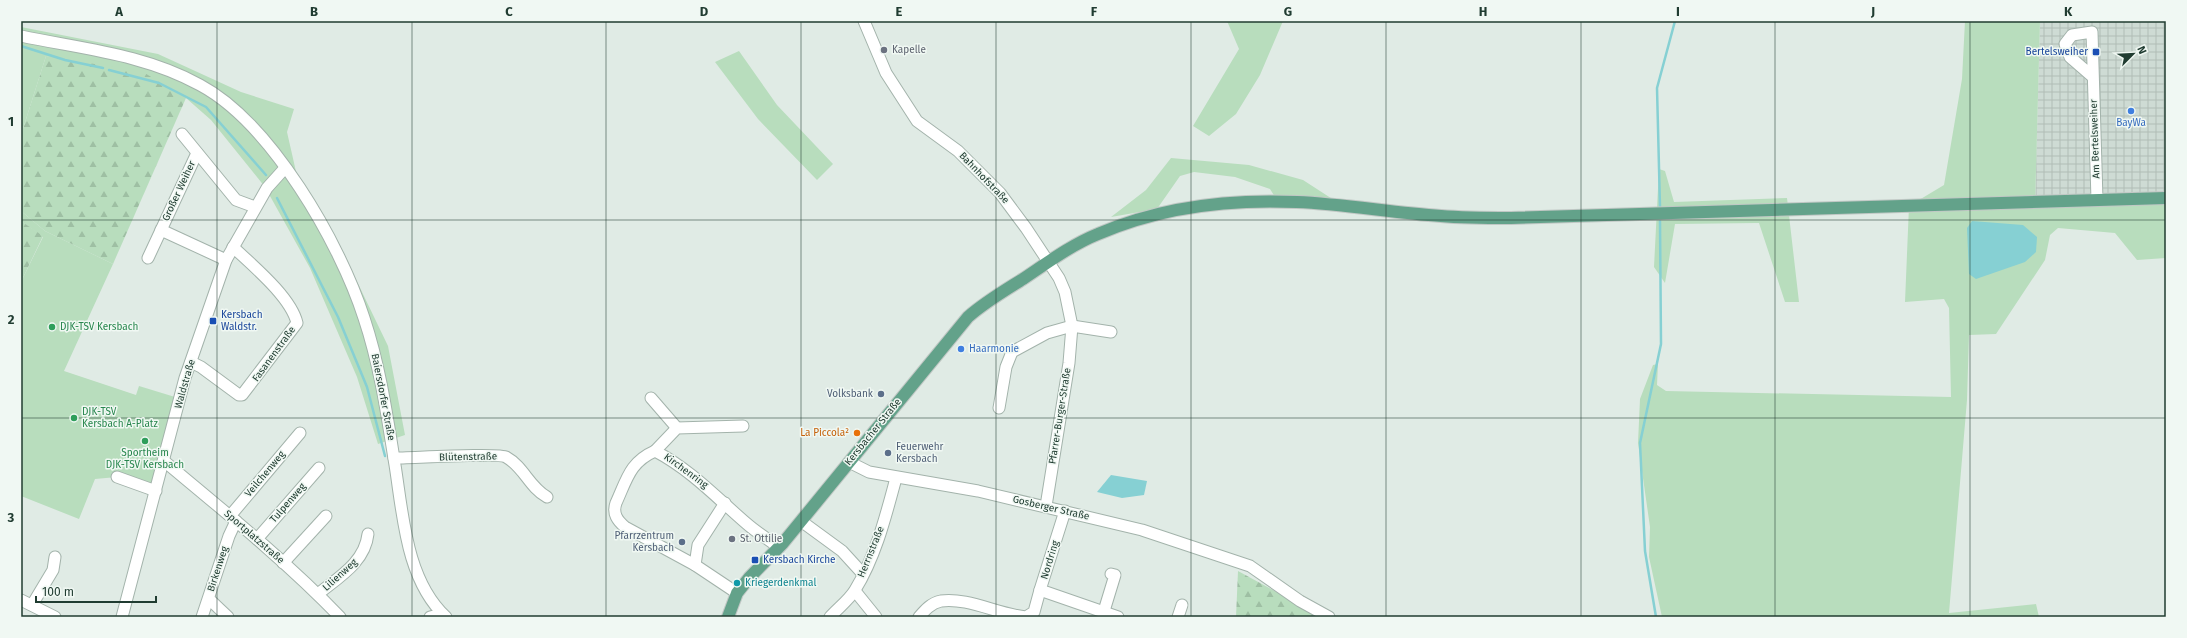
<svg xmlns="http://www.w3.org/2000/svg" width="2187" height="638" viewBox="0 0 2187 638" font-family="'Fira Sans',sans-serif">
<defs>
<pattern id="industrial-grid" width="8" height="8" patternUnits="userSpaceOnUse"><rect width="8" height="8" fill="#cedbd4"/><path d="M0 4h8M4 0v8" fill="none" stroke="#b1bdb6"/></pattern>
<pattern id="forest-firs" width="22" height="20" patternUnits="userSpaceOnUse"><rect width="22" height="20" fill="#b8ddbd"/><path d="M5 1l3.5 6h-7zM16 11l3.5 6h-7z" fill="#9ebfa3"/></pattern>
</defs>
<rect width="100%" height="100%" fill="#e0ebe5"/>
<path fill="url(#industrial-grid)" d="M2040,21H2166V203L2035,207Z"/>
<g fill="#b8ddbd">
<path d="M1227,21H1283L1260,75L1236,114L1209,136L1193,126L1239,49Z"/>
<path d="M1965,21H2040L2035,207L2166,203V258L2137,260L2115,233L2058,228L2050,235L2045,260L1996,334L1969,335L1967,400L1949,613L2036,604L2039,617H1662L1649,557L1650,527L1638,443L1640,399L1653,365L1658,364L1657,385L1666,391L1951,397L1949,308L1944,299L1905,302L1909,206L1944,185L1962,79Z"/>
<path d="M21,27L158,54L241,92L294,109L287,132L297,176L349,265L388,346L405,435L378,444L357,377L310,268L265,187L211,120L186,98L46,56L21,135Z"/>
<path d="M739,51L777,105L833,164L817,180L758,119L715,62Z"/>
<path d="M1171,158L1249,165L1303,180L1337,202L1275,197L1270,189L1235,177L1194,172L1180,176L1157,209L1111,217L1146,190Z"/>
<path d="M1659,169L1665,171L1674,202L1787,198L1799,302H1785L1759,223L1675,224L1665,283L1654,267Z"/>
<path d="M21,211L45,231L113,264L64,371L136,395L139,386L175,397L152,487L117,477L95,479L79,519L21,496V282L43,237L21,221Z"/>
</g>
<g fill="url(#forest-firs)">
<path d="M46,56L143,72L186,98L113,264L45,231L21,211V135Z"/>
<path d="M21,221L43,236L21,282Z"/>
<path d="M1238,571L1322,617H1236Z"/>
</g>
<g fill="#86d0d3">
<path d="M1972,221L2023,225L2037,237L2036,252L2025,262L1976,279L1969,274L1967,228Z"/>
<path d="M1111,475L1147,481L1144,495L1122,498L1097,492Z"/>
</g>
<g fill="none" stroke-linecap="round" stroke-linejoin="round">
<g stroke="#86d0d3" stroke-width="2.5">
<path d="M21,46L65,60L103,68"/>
<path d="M109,70L159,83L206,107L266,175"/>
<path d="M277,198L338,317L367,387L385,456"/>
<path d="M1660,207L1657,88L1675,21"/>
<path d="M1656,617L1645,551L1640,443L1661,344L1660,221"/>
</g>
<defs>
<g id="minor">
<path d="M864,21L886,73L917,121L958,151L1000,193L1026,228L1059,278L1065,292L1072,326L1069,363L1046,506"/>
<path d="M21,36C82,49 144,54 200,85C271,123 340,243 364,318C380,366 387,415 395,465C403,515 406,580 446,617"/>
<path d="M2093,77L2070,57L2065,44L2072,35L2092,32L2097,200"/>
<path d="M182,134L236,200L255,207"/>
<path d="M161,230L226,260"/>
<path d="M148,258L197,153"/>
<path d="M191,362L201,367L239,395H242L297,323C291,297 252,265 233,247"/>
<path d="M651,398L677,428"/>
<path d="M999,408L1006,367L1012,352L1047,333L1072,326L1111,332"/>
<path d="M655,451L677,428L743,426"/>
<path d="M394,458C410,458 499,453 506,457C524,467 529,487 547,497"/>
<path d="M164,461C224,511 286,561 340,617"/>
<path d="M849,462L869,472L978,491L1142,530L1250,566L1300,601L1329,617"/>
<path d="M117,477L156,491"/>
<path d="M1065,511L1040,590L1118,617"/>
<path d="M230,516L300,433"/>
<path d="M801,521L842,551L863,574"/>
<path d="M257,539L319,468"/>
<path d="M283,563L326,516"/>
<path d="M695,565L698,545L725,503"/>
<path d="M855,591L876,617"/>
<path d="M737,593L695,565L625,527C618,521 612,514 616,503C627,479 630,462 655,451C691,470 716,497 746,523C756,532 768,539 778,547"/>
<path d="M318,594C339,577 365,562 368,534"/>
<path d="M209,599L228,617"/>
<path d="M21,600L55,617"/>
<path d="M32,605L53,570L55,557"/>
<path d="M1104,611L1115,575L1111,574"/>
<path d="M122,617L185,378L226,260L267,188L285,168"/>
<path d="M202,617L229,536L236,521"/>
<path d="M430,617L442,614"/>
<path d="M830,617C838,608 849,600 855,590C876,556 886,515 896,478"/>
<path d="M919,617C925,610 931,603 941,601C967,597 1000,615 1026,617L1034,612L1040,590"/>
<path d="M1178,617L1182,605"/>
</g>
<path id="major" d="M728,617L737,593L749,578L783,543L968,317C985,302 1004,291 1023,279C1047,263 1071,245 1098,234C1160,207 1230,199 1297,202C1345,204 1393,213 1441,216C1464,218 1488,218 1511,218L2166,198"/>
</defs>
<use href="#minor" stroke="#a3b3ab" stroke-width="13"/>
<use href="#major" stroke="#c1c8c5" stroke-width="14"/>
<use href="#minor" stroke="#fff" stroke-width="11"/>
<use href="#major" stroke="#63a28a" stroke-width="12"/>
</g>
<path fill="none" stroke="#203c31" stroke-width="1" stroke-opacity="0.55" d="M217,21V617M412,21V617M606,21V617M801,21V617M996,21V617M1191,21V617M1386,21V617M1581,21V617M1775,21V617M1970,21V617M21,220H2166M21,418H2166"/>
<g fill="#6b7280" stroke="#f0f8f3" stroke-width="1.5">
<circle cx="884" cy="50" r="4"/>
<circle cx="732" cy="539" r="4"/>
</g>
<g fill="#1a4fb4" stroke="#f0f8f3" stroke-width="1.5">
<rect x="2092" y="48" width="8" height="8" rx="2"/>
<rect x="209" y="317" width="8" height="8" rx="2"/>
<rect x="751" y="556" width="8" height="8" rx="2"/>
</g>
<g fill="#3f7fe0" stroke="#f0f8f3" stroke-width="1.5">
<circle cx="2131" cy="111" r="4"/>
<circle cx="961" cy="349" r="4"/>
</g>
<g fill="#2e9e5b" stroke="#f0f8f3" stroke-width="1.5">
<circle cx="52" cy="327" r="4"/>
<circle cx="74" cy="418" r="4"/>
<circle cx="145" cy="441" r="4"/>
</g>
<g fill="#5c6f8a" stroke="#f0f8f3" stroke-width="1.5">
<circle cx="881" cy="394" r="4"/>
<circle cx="888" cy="453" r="4"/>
<circle cx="682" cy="542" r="4"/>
</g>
<circle fill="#e8710a" stroke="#f0f8f3" stroke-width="1.5" cx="857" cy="433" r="4"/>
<circle fill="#0f9aa8" stroke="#f0f8f3" stroke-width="1.5" cx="737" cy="583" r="4"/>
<g text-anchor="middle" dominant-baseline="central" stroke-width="3" stroke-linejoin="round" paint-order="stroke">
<g font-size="10" fill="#5b616d" stroke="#f0f8f3" text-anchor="start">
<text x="892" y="50">Kapelle</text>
<text x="740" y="539">St. Ottilie</text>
</g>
<g font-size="10" fill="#164399" stroke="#f0f8f3" text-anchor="start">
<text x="2088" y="52" text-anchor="end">Bertelsweiher</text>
<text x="221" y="315">Kersbach<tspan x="221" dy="12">Waldstr.</tspan></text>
<text x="763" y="560">Kersbach Kirche</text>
</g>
<g font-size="10" fill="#366cbe" stroke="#f0f8f3">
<text x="2131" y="123">BayWa</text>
<text x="969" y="349" text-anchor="start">Haarmonie</text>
</g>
<g font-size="10" fill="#203c31" stroke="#f0f8f3">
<text transform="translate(2095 139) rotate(-92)">Am Bertelsweiher</text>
<text transform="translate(984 178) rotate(46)">Bahnhofstraße</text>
<text transform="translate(179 191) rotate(-65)">Großer Weiher</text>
<text transform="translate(274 354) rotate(-54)">Fasanenstraße</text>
<text transform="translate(185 384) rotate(-74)">Waldstraße</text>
<text transform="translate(383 397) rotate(79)">Baiersdorfer Straße</text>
<text transform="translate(1060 416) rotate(-81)">Pfarrer-Burger-Straße</text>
<text transform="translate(873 432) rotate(-51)">Kersbacher Straße</text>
<text transform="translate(468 457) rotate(-1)">Blütenstraße</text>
<text transform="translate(686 471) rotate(36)">Kirchenring</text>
<text transform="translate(265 474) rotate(-50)">Veilchenweg</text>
<text transform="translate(288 503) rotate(-49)">Tulpenweg</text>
<text transform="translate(1051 508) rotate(13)">Gosberger Straße</text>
<text transform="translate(254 537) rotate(41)">Sportplatzstraße</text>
<text transform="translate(871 552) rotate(-68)">Herrnstraße</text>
<text transform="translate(1050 560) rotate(-73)">Nordring</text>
<text transform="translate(218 569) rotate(-72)">Birkenweg</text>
<text transform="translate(340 575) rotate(-42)">Lilienweg</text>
</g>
<g font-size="10" fill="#27864d" stroke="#f0f8f3" text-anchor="start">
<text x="60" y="327">DJK-TSV Kersbach</text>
<text x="82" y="412">DJK-TSV<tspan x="82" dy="12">Kersbach A-Platz</tspan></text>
<text x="145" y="453" text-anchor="middle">Sportheim<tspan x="145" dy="12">DJK-TSV Kersbach</tspan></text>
</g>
<g font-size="10" fill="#4e5e75" stroke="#f0f8f3" text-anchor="end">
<text x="873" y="394">Volksbank</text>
<text x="896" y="447" text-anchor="start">Feuerwehr<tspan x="896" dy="12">Kersbach</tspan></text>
<text x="674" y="536">Pfarrzentrum<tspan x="674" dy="12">Kersbach</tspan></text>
</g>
<g font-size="10" fill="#c56008" stroke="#f0f8f3" text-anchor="end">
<text x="849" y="433">La Piccola²</text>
</g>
<g font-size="10" fill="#0d838f" stroke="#f0f8f3" text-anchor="start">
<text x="745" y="583">Kriegerdenkmal</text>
</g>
</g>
<rect width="2187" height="638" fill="none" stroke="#f0f8f3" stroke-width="44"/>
<g transform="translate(2133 54) rotate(66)" stroke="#f0f8f3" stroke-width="3" paint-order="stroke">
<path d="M0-3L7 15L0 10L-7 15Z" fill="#203c31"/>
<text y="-6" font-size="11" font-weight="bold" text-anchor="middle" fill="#203c31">N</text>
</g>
<path d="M36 596v6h120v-6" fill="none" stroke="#203c31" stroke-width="2"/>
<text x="42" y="596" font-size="12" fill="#203c31" stroke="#f0f8f3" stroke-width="3" paint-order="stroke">100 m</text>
<rect x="22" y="22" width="2143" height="594" fill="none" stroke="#203c31" stroke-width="1.5"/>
<g font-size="13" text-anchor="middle" font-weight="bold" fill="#203c31">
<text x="119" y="16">A</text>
<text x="314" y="16">B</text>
<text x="509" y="16">C</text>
<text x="704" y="16">D</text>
<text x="899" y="16">E</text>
<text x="1094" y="16">F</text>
<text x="1288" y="16">G</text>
<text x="1483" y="16">H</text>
<text x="1678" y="16">I</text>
<text x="1873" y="16">J</text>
<text x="2068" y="16">K</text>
<text x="11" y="126">1</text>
<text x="11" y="324">2</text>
<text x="11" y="522">3</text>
</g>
</svg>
